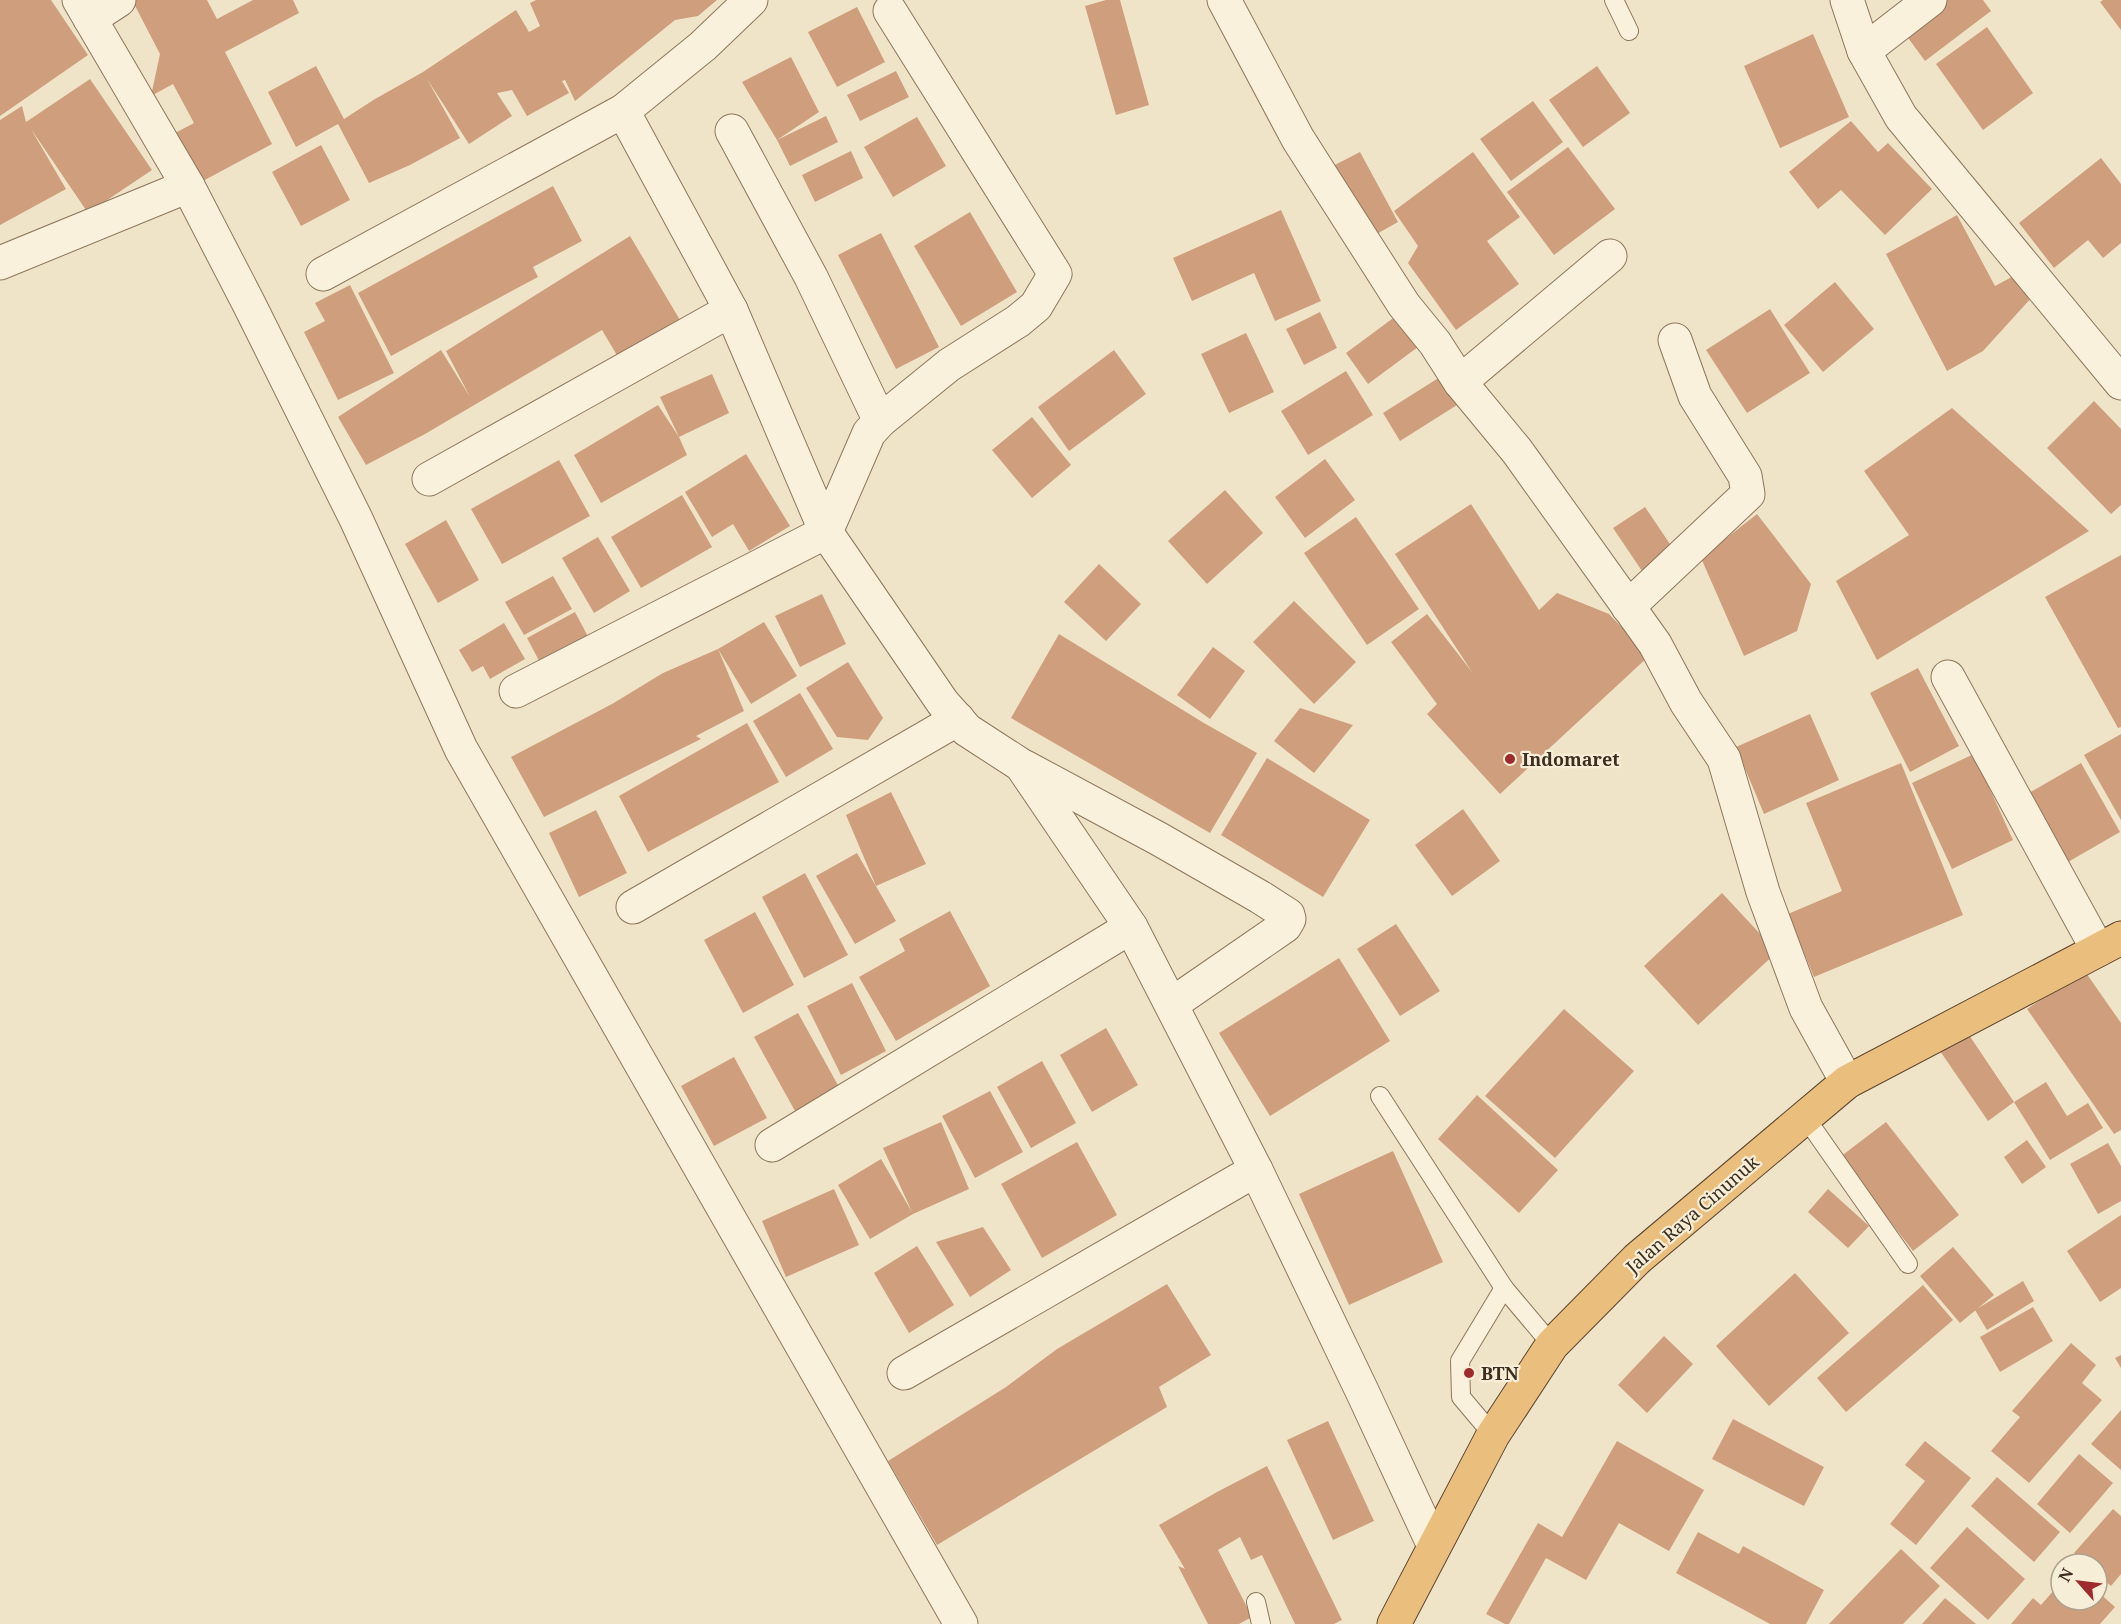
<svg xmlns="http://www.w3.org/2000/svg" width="2121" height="1624" viewBox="0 0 2121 1624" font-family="'Noto Serif',serif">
<rect width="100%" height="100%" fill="#f0e4c8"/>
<g fill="#cf9f7d">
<path d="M0,0H51L88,55L0,116Z"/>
<path d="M132,0H207L217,19L253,0H293L299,13L225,52L272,144L201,182L175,133L194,123L173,84L151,96L160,54Z"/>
<path d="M536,0H717L698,16L675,20L575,101L565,80L562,81L569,93L527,116L512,90L497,93L512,116L469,144L427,79L460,138L410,165L369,183L338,124L296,147L268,92L316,66L344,119L375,99L423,72L516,10L529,32L540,26L530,3Z"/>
<path d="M1106,0H1120L1149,105L1116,115L1085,6Z"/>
<path d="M1945,0H1983L1991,11L1925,61L1903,31Z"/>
<path d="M2103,0H2121V30L2100,2Z"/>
<path d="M857,7L885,62L837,87L808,32Z"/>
<path d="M1987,27L2033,93L1983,130L1936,64Z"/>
<path d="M1813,34L1849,117L1780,148L1744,66Z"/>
<path d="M791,57L819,112L777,140L826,116L838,142L790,166L777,140L742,82Z"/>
<path d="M1597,66L1630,113L1583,147L1549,100Z"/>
<path d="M896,71L909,97L860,121L847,95Z"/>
<path d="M90,79L152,170L88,213L31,129L66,189L0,225V120L22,106L26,122Z"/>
<path d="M1533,101L1563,142L1511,181L1480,139Z"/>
<path d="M917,117L946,166L893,197L864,147Z"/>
<path d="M1851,121L1878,152L1888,143L1932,189L1885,235L1841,190L1818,209L1789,172Z"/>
<path d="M321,145L350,200L301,226L272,172Z"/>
<path d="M1568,147L1615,209L1554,255L1507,192Z"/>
<path d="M851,151L863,178L815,202L802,175Z"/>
<path d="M1360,152L1398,222L1366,240L1327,169Z"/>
<path d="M1473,152L1520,217L1487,241L1519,284L1456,330L1408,263L1418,246L1394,211Z"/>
<path d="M2101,158L2121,184V243L2103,258L2088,240L2054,268L2019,223Z"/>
<path d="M553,186L582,241L533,267L538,277L391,356L358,293Z"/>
<path d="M1281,210L1321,301L1275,321L1254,273L1192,301L1173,258Z"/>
<path d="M970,212L1017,292L961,326L914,246Z"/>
<path d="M1957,215L1995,286L2021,272L2033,296L1983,351L1947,371L1886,254Z"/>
<path d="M881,233L939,347L896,369L838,255Z"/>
<path d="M630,236L680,320L618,357L602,330L425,434L366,465L338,417L441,350L470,397L446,351Z"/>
<path d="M1835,282L1874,329L1823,372L1784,325Z"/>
<path d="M350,285L394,373L338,400L304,332L325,321L315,303Z"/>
<path d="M1770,309L1810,373L1747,413L1706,350Z"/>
<path d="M1320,312L1337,348L1304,365L1286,329Z"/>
<path d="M1396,316L1418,347L1368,384L1346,353Z"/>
<path d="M1246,333L1274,392L1229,413L1201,354Z"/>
<path d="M1114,350L1146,394L1069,451L1038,407Z"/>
<path d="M1346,371L1373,415L1308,455L1281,411Z"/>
<path d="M712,374L729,413L679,437L687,455L601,503L574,455L658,405L679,437L660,397Z"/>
<path d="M1440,377L1457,405L1400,441L1383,413Z"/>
<path d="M2094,401L2121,429V505L2111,514L2047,448Z"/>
<path d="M1952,408L2089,531L1877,660L1836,581L1909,535L1864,471Z"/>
<path d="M1032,417L1071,465L1032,498L992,450Z"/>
<path d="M746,454L790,526L749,551L733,524L712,537L685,492Z"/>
<path d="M1325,459L1355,500L1305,538L1275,497Z"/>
<path d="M559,460L590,516L502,564L471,509Z"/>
<path d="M1225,490L1263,533L1207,584L1168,541Z"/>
<path d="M682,495L712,547L641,588L611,537Z"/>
<path d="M1471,504L1539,610L1557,593L1609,614L1649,656L1500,794L1427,714L1437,704L1391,642L1427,614L1472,672L1395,554Z"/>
<path d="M1645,507L1676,553L1644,574L1613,528Z"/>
<path d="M1757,514L1811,584L1797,631L1744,656L1701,558Z"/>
<path d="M1356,517L1419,609L1367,645L1304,553Z"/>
<path d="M446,520L479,580L438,603L405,544Z"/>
<path d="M598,537L630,591L594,613L562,558Z"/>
<path d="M2121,555V727L2118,728L2045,597Z"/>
<path d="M1099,564L1141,604L1106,641L1064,602Z"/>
<path d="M553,576L572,609L524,635L505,602Z"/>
<path d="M822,594L846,644L800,667L775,616Z"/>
<path d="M1294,601L1356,662L1314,704L1253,642Z"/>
<path d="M575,612L593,646L545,672L527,638Z"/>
<path d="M764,622L797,676L751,704L718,649L744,711L696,736L701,739L544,817L511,757L612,704L663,673L718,649Z"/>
<path d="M504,623L525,659L490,679L483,666L472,672L459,650Z"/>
<path d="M1059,634L1204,723L1257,753L1210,833L1011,718Z"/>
<path d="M1213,647L1245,671L1210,719L1177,695Z"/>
<path d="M848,662L883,718L868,740L837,737L806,688Z"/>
<path d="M1918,668L1959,746L1910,772L1870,693Z"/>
<path d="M800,693L833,749L786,777L753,721Z"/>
<path d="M1300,708L1353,725L1314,773L1274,741Z"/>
<path d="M1810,714L1839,780L1764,814L1736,747Z"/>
<path d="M747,723L779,782L648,852L619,796Z"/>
<path d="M2121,734V820L2084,755Z"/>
<path d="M1974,754L2013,840L1952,869L1912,783Z"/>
<path d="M1267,758L1370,820L1323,897L1221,835Z"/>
<path d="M1901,763L1963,915L1814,977L1788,914L1842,891L1806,803Z"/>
<path d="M2081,763L2120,832L2068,862L2029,793Z"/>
<path d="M891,792L926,864L876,886L846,815Z"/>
<path d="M1463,809L1500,861L1452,896L1415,845Z"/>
<path d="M596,810L627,873L579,897L549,833Z"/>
<path d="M857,853L896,921L855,944L816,876Z"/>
<path d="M805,873L848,955L804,978L762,897Z"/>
<path d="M1722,893L1777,952L1698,1025L1644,966Z"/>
<path d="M950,911L990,986L896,1041L859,977L905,951L899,939Z"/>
<path d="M755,912L794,985L743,1013L704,940Z"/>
<path d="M1396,924L1440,991L1400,1016L1357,949Z"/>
<path d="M1339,958L1390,1041L1270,1116L1219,1033Z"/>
<path d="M2084,970L2121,1023V1130L2114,1134L2027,1009Z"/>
<path d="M852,983L886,1051L841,1075L807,1006Z"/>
<path d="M1564,1009L1634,1071L1555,1158L1485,1096Z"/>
<path d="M798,1013L839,1087L795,1111L754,1037Z"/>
<path d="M1106,1028L1138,1085L1092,1112L1060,1055Z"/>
<path d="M1967,1032L2014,1102L1988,1121L1940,1051Z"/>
<path d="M734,1057L767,1118L714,1146L681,1086Z"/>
<path d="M1042,1061L1076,1123L1031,1148L997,1087Z"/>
<path d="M2046,1082L2067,1116L2088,1103L2103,1128L2050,1160L2014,1102Z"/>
<path d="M990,1091L1023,1152L975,1178L942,1116Z"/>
<path d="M1477,1095L1558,1170L1519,1213L1438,1139Z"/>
<path d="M941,1122L969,1189L913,1214L870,1239L838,1185L881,1159L912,1212L883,1148Z"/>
<path d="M1886,1122L1959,1215L1913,1251L1840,1157Z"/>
<path d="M2027,1140L2046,1167L2022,1184L2004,1157Z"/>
<path d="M1077,1142L1117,1215L1042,1258L1001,1184Z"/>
<path d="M2108,1143L2121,1166V1201L2098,1214L2070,1164Z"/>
<path d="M1393,1151L1443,1262L1349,1305L1299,1194Z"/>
<path d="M834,1189L859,1245L786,1277L762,1221Z"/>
<path d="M1828,1189L1869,1226L1848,1248L1808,1212Z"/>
<path d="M2121,1215V1288L2100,1302L2067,1251Z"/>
<path d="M983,1227L1011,1270L970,1297L936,1242Z"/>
<path d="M917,1246L954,1305L909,1333L874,1273Z"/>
<path d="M1953,1247L1994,1295L1960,1323L1920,1276Z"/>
<path d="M1795,1273L1849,1333L1769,1406L1716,1346Z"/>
<path d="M2023,1281L2034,1301L1987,1330L1975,1310Z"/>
<path d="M1167,1284L1211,1355L1159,1387L1167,1407L937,1545L888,1461L1006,1387L1057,1349Z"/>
<path d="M1923,1285L1953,1320L1846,1412L1817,1378Z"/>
<path d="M2033,1307L2053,1341L2000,1372L1980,1337Z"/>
<path d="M1664,1336L1693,1364L1647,1413L1618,1385Z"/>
<path d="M2071,1343L2096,1365L2082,1383L2102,1400L2029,1483L1991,1451L2020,1417L2012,1411Z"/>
<path d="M2121,1355V1368L2115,1358Z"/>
<path d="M2121,1410V1470L2091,1444Z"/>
<path d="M1733,1419L1824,1467L1804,1506L1712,1459Z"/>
<path d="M1328,1421L1374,1521L1333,1540L1287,1440Z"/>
<path d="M1617,1441L1704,1490L1669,1551L1619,1523L1586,1580L1546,1558L1509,1624H1505L1486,1614L1538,1523L1562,1537Z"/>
<path d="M1925,1441L1971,1478L1916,1545L1890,1524L1925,1481L1905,1465Z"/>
<path d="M2079,1454L2113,1483L2070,1533L2037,1504Z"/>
<path d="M1267,1466L1342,1620L1334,1624H1295L1262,1555L1251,1560L1240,1537L1218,1550L1252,1617L1239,1624H1208L1178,1566L1185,1569L1159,1525L1217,1492Z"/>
<path d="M1997,1477L2060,1532L2034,1562L1971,1506Z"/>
<path d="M2113,1509L2121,1516V1574L2111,1586L2097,1574V1564H2086L2074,1553Z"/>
<path d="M1967,1527L2025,1579L1988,1620L1930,1568Z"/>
<path d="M1698,1532L1739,1554L1743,1546L1824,1590L1806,1624H1770L1676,1573Z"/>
<path d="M1901,1549L1940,1586L1903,1624H1829Z"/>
<path d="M2061,1582V1600H2097V1591L2115,1607L2100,1624H2011L2033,1598L2041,1605Z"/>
<path d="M1945,1598L1976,1624H1922Z"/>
</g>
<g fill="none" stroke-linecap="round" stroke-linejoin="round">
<defs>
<g id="service">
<path d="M1614,0L1629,31"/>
<path d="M1380,1096L1504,1288L1552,1345"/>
<path d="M1805,1117L1908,1264"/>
<path d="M1493,1435L1461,1397L1460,1361L1504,1288"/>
<path d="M1256,1602L1261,1624"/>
</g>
<g id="minor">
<path d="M79,0L188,186L249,304L356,519L461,749L961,1624"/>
<path d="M1224,0L1298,139L1404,305L1435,343L1460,382L1517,451L1655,644L1686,702L1724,759L1763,892L1806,1008L1847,1082"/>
<path d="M1847,0L1864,51L1901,117L2121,383"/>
<path d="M90,19L119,0"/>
<path d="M1864,51L1930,0"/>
<path d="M623,111L731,310L826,532L943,703L967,730L1021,765L1131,927L1256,1170L1362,1391L1434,1546"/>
<path d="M0,263L188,186"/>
<path d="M323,274L623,111L703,46L751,0"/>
<path d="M1460,382L1610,256"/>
<path d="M880,421L949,365L1018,321L1036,306L1055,274L890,11"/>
<path d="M429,479L731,310"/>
<path d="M1628,607L1748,494L1745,476L1695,396L1675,340"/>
<path d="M1948,677L2098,950"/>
<path d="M516,691L826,532L869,433L880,421L811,277L732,131"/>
<path d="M1025,767L1159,839L1260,897L1288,915L1289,919L1285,926L1172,1004"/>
<path d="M633,907L958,719"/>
<path d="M772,1145L1131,927"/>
<path d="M904,1373L1256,1170"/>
</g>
<path id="trunk" d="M1394,1624L1493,1435L1552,1345L1637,1259L1847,1082L2121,938"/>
</defs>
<use href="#service" stroke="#8d765c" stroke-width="20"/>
<use href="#minor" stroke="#8d765c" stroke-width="35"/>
<use href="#trunk" stroke="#5b4430" stroke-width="35"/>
<use href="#service" stroke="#faf1dc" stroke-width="18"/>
<use href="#minor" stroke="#faf1dc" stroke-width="33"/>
<use href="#trunk" stroke="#eabe7c" stroke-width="33"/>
</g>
<g fill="#9e2a2b" stroke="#f7eed8" stroke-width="2">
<circle cx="1510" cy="759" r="6"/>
<circle cx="1469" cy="1373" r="6"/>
</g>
<g text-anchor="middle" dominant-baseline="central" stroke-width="4.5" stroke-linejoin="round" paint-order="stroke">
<g font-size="18" font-weight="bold" fill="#3d2e20" stroke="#f7eed8" text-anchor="start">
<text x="1522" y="759">Indomaret</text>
<text x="1481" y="1373">BTN</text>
</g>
<g font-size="18" fill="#3d2e20" stroke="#f7eed8">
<text transform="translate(1692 1214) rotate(-41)">Jalan Raya Cinunuk</text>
</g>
</g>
<g transform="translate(2079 1582) rotate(298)"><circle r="28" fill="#f7eed8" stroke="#ada18e" stroke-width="1.5"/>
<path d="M0-4.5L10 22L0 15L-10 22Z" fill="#9e2a2b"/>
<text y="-9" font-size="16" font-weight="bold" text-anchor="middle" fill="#3d2e20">N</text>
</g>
</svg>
